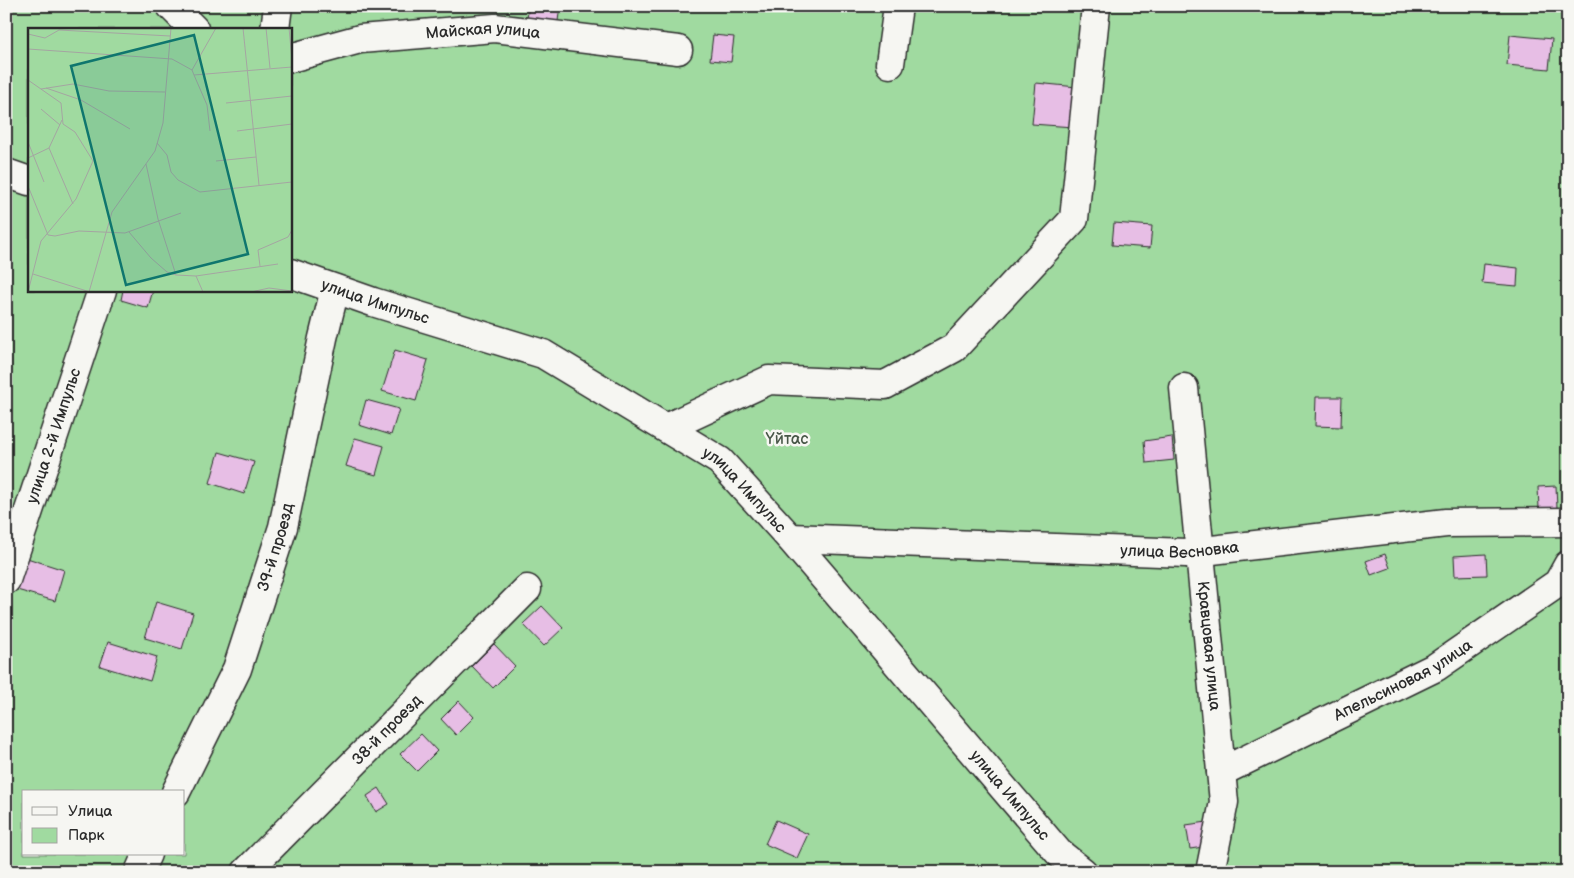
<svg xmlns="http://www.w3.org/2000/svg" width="1574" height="878" viewBox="0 0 1574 878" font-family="'Balsamiq Sans',sans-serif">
<rect width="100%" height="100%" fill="#f6f6f2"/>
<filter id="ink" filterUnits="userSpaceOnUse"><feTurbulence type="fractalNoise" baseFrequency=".02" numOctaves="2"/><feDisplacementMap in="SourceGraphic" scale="10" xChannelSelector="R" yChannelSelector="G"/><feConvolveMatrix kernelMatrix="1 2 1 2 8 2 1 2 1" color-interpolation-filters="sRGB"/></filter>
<g filter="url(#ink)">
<path fill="#a0daa0" stroke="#668266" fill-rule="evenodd" d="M6,6H1568V872H6ZM29,29H290V290H29ZM24,792H184V854H24Z"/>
<g fill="#e7bee5" stroke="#2b2b2b">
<path d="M529,6H560L558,21L527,18Z"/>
<path d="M713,35L734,37L731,62L710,60Z"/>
<path d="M1510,35L1552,39L1549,69L1507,65Z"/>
<path d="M1036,83L1077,87L1073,127L1032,124Z"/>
<path d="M1114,223L1152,226L1150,248L1112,245Z"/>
<path d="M1484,264L1518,268L1517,286L1482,283Z"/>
<path d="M123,290H153L148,308L121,300Z"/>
<path d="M395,350L428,360L416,401L382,391Z"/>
<path d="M1316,397H1342L1341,427L1315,426Z"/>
<path d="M366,400L399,409L391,435L359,425Z"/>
<path d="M1172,437L1174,460L1146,463L1144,441Z"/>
<path d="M355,438L384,446L376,475L346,466Z"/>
<path d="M219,452L254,462L244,494L210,483Z"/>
<path d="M1556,486L1557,508L1539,509L1538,487Z"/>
<path d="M1385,554L1390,568L1371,575L1366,561Z"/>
<path d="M1486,554L1487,575L1455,576L1454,556Z"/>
<path d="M27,558L64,570L55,601L17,590Z"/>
<path d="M156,602L193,613L182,649L145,638Z"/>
<path d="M542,606L563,628L544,646L523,624Z"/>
<path d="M108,642L157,657L150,681L100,666Z"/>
<path d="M494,644L515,666L493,688L472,666Z"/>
<path d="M459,701L474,717L456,735L441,719Z"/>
<path d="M421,734L437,751L417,771L400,754Z"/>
<path d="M379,788L389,804L376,812L367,796Z"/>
<path d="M776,820L808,834L797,858L765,844Z"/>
<path d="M1207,822L1210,846L1190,849L1186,825Z"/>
</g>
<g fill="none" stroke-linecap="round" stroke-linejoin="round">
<defs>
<g id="minor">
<path d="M171,6L194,29"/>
<path d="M275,29L278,6"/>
<path id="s1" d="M290,58L360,39L495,28L678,50"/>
<path d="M890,64L898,6"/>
<path id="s2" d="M1184,388L1224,802L1210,872"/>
<path d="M666,428L769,380L885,385L954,348L1074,219L1096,6"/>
<path id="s3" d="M790,538L1186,553L1446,523L1568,522"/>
<path id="s4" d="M6,580L102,290"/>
<path id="s5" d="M1221,772L1436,667L1558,583L1568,565"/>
<path id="s6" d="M176,792L237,669L283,527L323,338L335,289"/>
<path d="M139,872L147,854"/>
<path id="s7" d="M246,872L527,589"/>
</g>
<g id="tertiary">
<path d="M6,173L29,181"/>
<path id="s8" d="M290,273L373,302L543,354L720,461L790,538L1059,853L1083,872"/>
</g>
</defs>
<use href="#minor" stroke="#2b2b2b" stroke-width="31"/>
<use href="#tertiary" stroke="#2b2b2b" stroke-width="31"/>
<use href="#minor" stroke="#f6f6f2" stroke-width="28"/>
<use href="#tertiary" stroke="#f6f6f2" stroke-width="28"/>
</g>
</g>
<g text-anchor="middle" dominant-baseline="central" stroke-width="5" stroke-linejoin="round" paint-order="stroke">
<g font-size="16" fill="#2b2b2b" stroke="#f6f6f2">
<text stroke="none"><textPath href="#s1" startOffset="196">Майская улица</textPath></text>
<text stroke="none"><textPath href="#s8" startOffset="90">улица Импульс</textPath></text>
<text stroke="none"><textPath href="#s4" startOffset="152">улица 2-й Импульс</textPath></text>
<text stroke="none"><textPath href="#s8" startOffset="510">улица Импульс</textPath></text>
<text stroke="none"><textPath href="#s6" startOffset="265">39-й проезд</textPath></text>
<text stroke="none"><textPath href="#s3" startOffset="390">улица Весновка</textPath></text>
<text stroke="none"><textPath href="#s2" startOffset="259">Кравцовая улица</textPath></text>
<text stroke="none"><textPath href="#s5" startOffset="204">Апельсиновая улица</textPath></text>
<text stroke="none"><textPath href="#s7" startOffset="200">38-й проезд</textPath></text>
<text stroke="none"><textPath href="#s8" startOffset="915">улица Импульс</textPath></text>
</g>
<g font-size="16" fill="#485748" stroke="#f6f6f2">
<text x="787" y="439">Үйтас</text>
</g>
</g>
<g transform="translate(28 28)">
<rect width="264" height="264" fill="#f6f6f2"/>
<path d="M0,0H264V264H0Z" fill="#a0daa0"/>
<path fill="none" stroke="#a5a5a2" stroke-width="1" d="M215,0L231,157M238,0L242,40M261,0L264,32M0,6L17,10L31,2L142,8M0,21L144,31L164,42L166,47L264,39M164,42L188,0M166,47L179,77L182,103M0,52L33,75L35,96L47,104L65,133L48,171L13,213L0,264M18,60L53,72L102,101M13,61L45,56L81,63L137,64M198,75L264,68M13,81L32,97M209,103L264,96M0,114L16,154M129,115L139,127L143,144L150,152L172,164L264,154M21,120L45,176M0,130L21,120L34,92M188,133L228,129M118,136L130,191L148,247M0,158L20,207L27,208L51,203L97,205L153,185M101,204L123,230L139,244L148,247L168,248L250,236M232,238L230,222L260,209L264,202M5,246L62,264M168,248L175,264M61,264L84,184L127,123L135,95L143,0M223,264L241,260L264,263"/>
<path fill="#0f766e" fill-opacity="0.15" stroke="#0f766e" stroke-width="2.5" d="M166,7L220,226L98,257L43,38Z"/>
<rect width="264" height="264" fill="none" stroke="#2b2b2b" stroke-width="2.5"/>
</g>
<rect width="1574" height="878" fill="none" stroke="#f6f6f2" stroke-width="25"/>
<rect x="12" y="12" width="1549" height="853" fill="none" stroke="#2b2b2b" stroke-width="2" filter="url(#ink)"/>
<rect x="22" y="790" width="162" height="65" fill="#f6f6f2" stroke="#a5a5a2"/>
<rect x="32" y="807" width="25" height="8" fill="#f6f6f2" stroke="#a5a5a2"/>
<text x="68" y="816" font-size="15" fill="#2b2b2b">Улица</text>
<rect x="32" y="828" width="25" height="15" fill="#a0daa0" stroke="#a5a5a2"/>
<text x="68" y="840" font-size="15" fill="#2b2b2b">Парк</text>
</svg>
